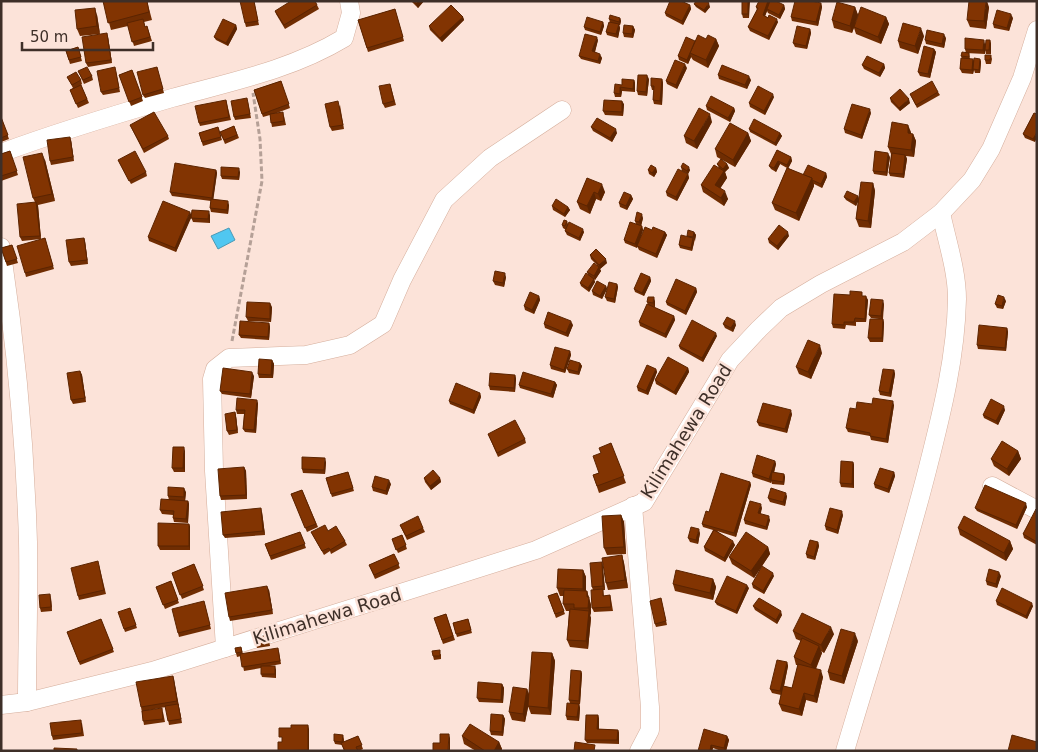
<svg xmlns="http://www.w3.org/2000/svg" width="1038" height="752" viewBox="0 0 1038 752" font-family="'DejaVu Sans',sans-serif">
<rect width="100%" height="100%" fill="#fce3d9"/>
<path fill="#50c7f1" stroke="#4b99b5" d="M229,228L235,240L218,249L211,236Z"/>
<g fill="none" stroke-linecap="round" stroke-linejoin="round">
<defs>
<g id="minor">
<path d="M1,153C57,132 114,115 172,98C230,82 291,70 344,38L351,13L349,1"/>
<path d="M1,247C16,345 25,443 28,542C29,596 27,649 27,702"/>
<path d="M992,486L1037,510"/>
<path d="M633,506L650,707V730L639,751"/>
<path d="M225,648L214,471L212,379L215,369L229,358L306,355L350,345L383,324L402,280L444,200L490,158L562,110"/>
<path d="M1,705L27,702L152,671L448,578L536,550L644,502L730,360L759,329L781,308L821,284L903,242L941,213L972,180L991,149L1022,78L1037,30"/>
<path d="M845,751C873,656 904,562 928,467C942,412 956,356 957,299C957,271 947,241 941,213"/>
</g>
</defs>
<use href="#minor" stroke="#d5ae9c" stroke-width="19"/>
<path stroke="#b5a097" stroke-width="3" stroke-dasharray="5 2.5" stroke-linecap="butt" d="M232,341L262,181L260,139L253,93"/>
<use href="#minor" stroke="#fff" stroke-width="18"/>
</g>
<g fill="#702d02">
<path d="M103,1H147L152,20L144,22L145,27L147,26L152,41L134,46L128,26L111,30Z"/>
<path d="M254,1L259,25L246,27L245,23Z"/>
<path d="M411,1H424L418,8Z"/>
<path d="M742,1H749V18H743L742,14Z"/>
<path d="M759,1H769L770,2L784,5L785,9L780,19L768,13L767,11L765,16L778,22L769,40L750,31L748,27L757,10L756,7Z"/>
<path d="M821,3L822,7L818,26L792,21L791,17Z"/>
<path d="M694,4L710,7L705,13L696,7Z"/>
<path d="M317,5L319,9L285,29L276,14L275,11Z"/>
<path d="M690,5L691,9L683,25L666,16L665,13Z"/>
<path d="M855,7L858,15L855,23L886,17L889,24L881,44L856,34L854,28L852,33L834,28L832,20Z"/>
<path d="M989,7L986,29L970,27L967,20Z"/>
<path d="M395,9L404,41L368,52L358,20Z"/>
<path d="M97,15L100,34L80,36L77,29Z"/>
<path d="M463,17L464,20L442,42L430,30L429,26Z"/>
<path d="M620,18L621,21L620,25H619L620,28L618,38L607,35L606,32L610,22L609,19Z"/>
<path d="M1013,18L1009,31L994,28L993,24Z"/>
<path d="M603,22L604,26L601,35L585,30L584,27Z"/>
<path d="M236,25L237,29L228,46L216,40L214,37Z"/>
<path d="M633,26L635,30L633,38L624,37L623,33Z"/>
<path d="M810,29L811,33L807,49L795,47L793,43Z"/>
<path d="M924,36L918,54L900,48L898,41Z"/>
<path d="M108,37L112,63L88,67L86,63Z"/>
<path d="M946,38L944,48L926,44L925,40Z"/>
<path d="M706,39H716L719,46L708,68L693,60L691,57L688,64L679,60L678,56L695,41Z"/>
<path d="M598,40L595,52L602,58L600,64L581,59L579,56Z"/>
<path d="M990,40L991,44V54H986L985,50V54L966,53L965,49L985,44Z"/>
<path d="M78,47L82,61L70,64L66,51Z"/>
<path d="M934,49L936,52L930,78L920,76L918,72Z"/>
<path d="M969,53L970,59L974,61L980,59L981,62L980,73H975L974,70L973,74L962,73L960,69L962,58L961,56Z"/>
<path d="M991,55L992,59L991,64H986L985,60Z"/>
<path d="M884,64L885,68L880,77L864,69L862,65Z"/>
<path d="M157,67L164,93L145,98L143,95Z"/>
<path d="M687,68L677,89L667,84L666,81Z"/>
<path d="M132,70L143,101L131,106L119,75Z"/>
<path d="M78,71L92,76L93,80L84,84Z"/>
<path d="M116,71L120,92L103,95L101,92Z"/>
<path d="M718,75L751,80L747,89L719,79Z"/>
<path d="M67,77L81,80L82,84L81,85L89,103L78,108L70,90L73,88Z"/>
<path d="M649,79L647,96L638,95L637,91Z"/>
<path d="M662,79L663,83L662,105L654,104L653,100L654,90H652L651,86Z"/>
<path d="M634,80L635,83V92L622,91L621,97H615L614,93L622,85Z"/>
<path d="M281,81L290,108L274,114L284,116L286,125L272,127L270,115L263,117L254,90Z"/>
<path d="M390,84L396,105L385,108L383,104Z"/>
<path d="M938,92L940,95L917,108L910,94Z"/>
<path d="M774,97L765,115L750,107L749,103Z"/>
<path d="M890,98L910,103L900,111L891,102Z"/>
<path d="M226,100L231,120L200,126L199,123Z"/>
<path d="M248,102L251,118L235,120L234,117Z"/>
<path d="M624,104L623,116L605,115L603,111Z"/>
<path d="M340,105L344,129L332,131L330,127Z"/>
<path d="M706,106L734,108L735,111L730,122L707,110Z"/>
<path d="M871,113L862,139L845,133L844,129Z"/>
<path d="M1034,113L1035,142L1025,138L1023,134Z"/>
<path d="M1,117L9,139L1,142Z"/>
<path d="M712,122L697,149L686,143L684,136Z"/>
<path d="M130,125L168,136L169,139L144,153Z"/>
<path d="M234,126L239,138L225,144L220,132Z"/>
<path d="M218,127L222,140L203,146L199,133Z"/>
<path d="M591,127L617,133L612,142L593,131Z"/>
<path d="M749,129L780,133L782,136L776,146L750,132Z"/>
<path d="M911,132V134H913L916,141L914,157L906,156L907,159L904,178L890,176L889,173L891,154L888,147Z"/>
<path d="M748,133L751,141L735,167L717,157L715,149Z"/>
<path d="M71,140L74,161L51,165L50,161Z"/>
<path d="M777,150L791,157L792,161L788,168L803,175L826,173L827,177L822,188L814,184V186L799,221L775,210L772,203L787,168L780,164L776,172L771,169L769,166Z"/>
<path d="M10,151L18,175L1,181V154Z"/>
<path d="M890,157L887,176L874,174L873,171Z"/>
<path d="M45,160L55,201L38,205L41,239L22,241L20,237L35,202L33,198Z"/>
<path d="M118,160L146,172L147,176L131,184Z"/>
<path d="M717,164H727L729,168L725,172L727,178L720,188L728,199L724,206L703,192L701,185L719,168Z"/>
<path d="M681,167L690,170L688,174L682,171Z"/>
<path d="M656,168L657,172L654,177L649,174L648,170Z"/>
<path d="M216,170L217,173L213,199L229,205L228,214L211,212L210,208L211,201L172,196L170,192Z"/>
<path d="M240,172L239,180L222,179L221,176Z"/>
<path d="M688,174L689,178L677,201L667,196L666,192Z"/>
<path d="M587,178L605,192L601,201L596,199L590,214L580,209L577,202Z"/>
<path d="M873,183L875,191L871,228L859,227L856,219L858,201L856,206L846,200L844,197L858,196L859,199Z"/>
<path d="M631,195L633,199L627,210L620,207L619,203Z"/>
<path d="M552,206L568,207L570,210L565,217L553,210Z"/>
<path d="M210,215V223L193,222L191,217L176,252L149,241L148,237L192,216Z"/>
<path d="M643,218L641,226H642L643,230L638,245L652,230L665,232L667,235L657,258L639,250L637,246V248L625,243L624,240L636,224L635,221Z"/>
<path d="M567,221L568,224L584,232L580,241L567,235L565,231L566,230L563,228L562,225Z"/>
<path d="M694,232L696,235L692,251L680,248L679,245L687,237V236Z"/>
<path d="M789,236L778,250L769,243L768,239Z"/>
<path d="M45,238L54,269L26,277L25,273Z"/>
<path d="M84,238L85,241L88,264L71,266L69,262Z"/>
<path d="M12,245L18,263L7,266L1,248Z"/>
<path d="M590,255L607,263L600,269L601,271L595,280L594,279L595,282L589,292L581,286L580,283L588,275L587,272L597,265L591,259Z"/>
<path d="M506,277L504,287L495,285L493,281Z"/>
<path d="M650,277L651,281L644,296L635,292L634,289Z"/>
<path d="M617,284L618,287L615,303L607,301L605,297Z"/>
<path d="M606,286L607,289L602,299L593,295L592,291Z"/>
<path d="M696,288L697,292L686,315L667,305L666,302Z"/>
<path d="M539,296L540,300L534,314L525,310L524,306Z"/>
<path d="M864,296L868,300L866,322H856V326L846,325L845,329L833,328L832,324Z"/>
<path d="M655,301V307H653L674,316L675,320L666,338L640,326L639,322L648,305L647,302Z"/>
<path d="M1006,301L1003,309L997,308L995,304Z"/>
<path d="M884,304L883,319L884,323L883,342H870L868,338L879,319L871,318L869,315Z"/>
<path d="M272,307L271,322L248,321L246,317Z"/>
<path d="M269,323L270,327L269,340L241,338L239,335Z"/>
<path d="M544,324L573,325L568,337L545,328Z"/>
<path d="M723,324L736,325L733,332L725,328Z"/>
<path d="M1007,328L1008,332L1006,351L978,349L977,345Z"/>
<path d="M717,336L703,362L680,349L679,346Z"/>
<path d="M570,351L571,355L565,373L551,369L550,365Z"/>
<path d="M822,353L811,379L799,374L796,367Z"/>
<path d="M272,360L274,364L273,378H259L258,374Z"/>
<path d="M580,363L582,366L579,375L569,373L567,369Z"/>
<path d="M688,368L689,372L676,395L656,384L655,380Z"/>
<path d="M656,369L657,372L648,395L638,391L637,387Z"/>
<path d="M894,370L895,374L891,397L880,395L879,391Z"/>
<path d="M80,371L82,375L86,402L73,404L71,400Z"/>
<path d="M515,375L516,379L515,392L490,390L489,386Z"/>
<path d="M254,376L251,398L222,394L220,391Z"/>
<path d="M555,382L557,385L553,398L520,388L519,385Z"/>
<path d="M480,393L481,397L474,414L450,404L449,401Z"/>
<path d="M258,403L256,433L245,432L243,429L244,414H237L236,410Z"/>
<path d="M872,404L894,405L888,443L871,440L870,436L848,432L846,428L856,409Z"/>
<path d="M1005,410L998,425L984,418L983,415Z"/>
<path d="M235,412L236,416L238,433L229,435L227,431Z"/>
<path d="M792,414L787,433L759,426L757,422Z"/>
<path d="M488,434L525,439L526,443L498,457Z"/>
<path d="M611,443L626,483L599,493L593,475L599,473L601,453Z"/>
<path d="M185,451V472H174L172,468Z"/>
<path d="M1018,451L1021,459L1009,476L994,466L991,459Z"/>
<path d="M775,461L776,464L774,473L784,474L785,477L784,485L772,484L771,481V483L753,477L752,473Z"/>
<path d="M326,462L325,474L303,473L302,469Z"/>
<path d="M853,462L854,465V488L841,487L840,483Z"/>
<path d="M244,467L246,471L247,499L221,500L220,496Z"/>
<path d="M348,472L354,491L332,497L326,478Z"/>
<path d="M894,472L895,476L889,493L875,488L874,484Z"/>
<path d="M424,478H440L441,482L431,490L425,482Z"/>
<path d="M750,482L751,485L736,537L717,531L735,545L725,562L705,551L704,547L713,530L703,527L702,524L709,512Z"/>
<path d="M391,484L387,495L373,491L372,487Z"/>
<path d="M302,490L318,527L307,532L291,494Z"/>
<path d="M186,492L185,501H188L189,504L188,523L174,522L173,518V515L162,514L160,510L169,500L168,496Z"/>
<path d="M787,496L785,506L770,502L768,498Z"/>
<path d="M1027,507L1017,529L977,511L975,508Z"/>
<path d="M762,508L760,513L770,520L767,530L745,524L744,520Z"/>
<path d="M1037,510V545L1024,538L1023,534Z"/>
<path d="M262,512L265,535L225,538L223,535Z"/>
<path d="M621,515L624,522L626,554L607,555L604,548Z"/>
<path d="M843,515L838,534L826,530L825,526Z"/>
<path d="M189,524L190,527V550H160L158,546Z"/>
<path d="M400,525L423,528L425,532L407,540Z"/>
<path d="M958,528L1010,541L1013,549L1006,561L960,535Z"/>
<path d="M328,531L345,541L347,545L331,554L330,551L324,555L311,532Z"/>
<path d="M300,532L306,548L271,560L265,544Z"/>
<path d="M700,533L698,544L690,542L688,538Z"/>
<path d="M402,535L407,549L398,553L392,539Z"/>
<path d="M818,542L819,546L815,560L807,558L806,554Z"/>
<path d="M768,547L770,554L754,578L732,564L729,557Z"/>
<path d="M394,554L400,568L375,579L369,565Z"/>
<path d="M622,555L624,563L628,588L608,590L606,583Z"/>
<path d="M602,562L605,590H603L604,596L610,595L611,599L613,611L594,612L592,608L593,590L592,587Z"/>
<path d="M194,564L204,590L182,599L172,573Z"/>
<path d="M99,565L106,594L79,600L78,596Z"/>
<path d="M583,570L586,577V591H587L591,605L590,616L591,618L588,649L570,647L567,640L569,611H566L563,604L564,596H560L557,588Z"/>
<path d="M774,576L764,594L753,588L752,584Z"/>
<path d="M1001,576L997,588L987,585L986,581Z"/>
<path d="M713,579L716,587L713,600L675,591L673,584Z"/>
<path d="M171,581L179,603L165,609L156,587Z"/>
<path d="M749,588L737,614L717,605L715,602Z"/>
<path d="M269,590L273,614L230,621L229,617Z"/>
<path d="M557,593L565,614L556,618L548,596Z"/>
<path d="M51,598L52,611L41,612L40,608Z"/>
<path d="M661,598L667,625L656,627L655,624Z"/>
<path d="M204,601L211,629L179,637L178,633Z"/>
<path d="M996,601L1033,606L1027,619L997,605Z"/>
<path d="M753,606L782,615L777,624L755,610Z"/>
<path d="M130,608L137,628L125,632L124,629Z"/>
<path d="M446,614L455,640L443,644L434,618Z"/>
<path d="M101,619L114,652L80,665L67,632Z"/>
<path d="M468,619L472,633L457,637L453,623Z"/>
<path d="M793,631L834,634L824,653L821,651L822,653L816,669L823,677L817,703L806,700L802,716L782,711L779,704L781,695L772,693L770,689L787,662L788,666L784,686L792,688L798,665H796L794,657L801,641L796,639Z"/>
<path d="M268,635L270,646L257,648L256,644Z"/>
<path d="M858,641L844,684L830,680L828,672Z"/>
<path d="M241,647L243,654L279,652L281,664L270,666L276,670V678L262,677L261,674V668L244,671L241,656L237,657L236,653Z"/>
<path d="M552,653L555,661L551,715L531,714L528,706L529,703L525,722L512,720L509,712L527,689L529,695Z"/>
<path d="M441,654V659L434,660L433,656Z"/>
<path d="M581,671L582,674L580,704H579L580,708L579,721L567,720L566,716L570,703L569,700Z"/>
<path d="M173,676L182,723L169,725L166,707L149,710L163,712L165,722L144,725L141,707Z"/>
<path d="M502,684L504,688L503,703L479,702L477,698Z"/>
<path d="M503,715L505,719L503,736L491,735L490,731Z"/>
<path d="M598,715L599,719V729L618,730L619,733V744L587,743L585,740Z"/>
<path d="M82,723L84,736L53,740L52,736Z"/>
<path d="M343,735L344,739V742L358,736L363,749L359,751H344L342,745L335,744L334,741Z"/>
<path d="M462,736L499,742L502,749L501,751H476L464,744Z"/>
<path d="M727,736L729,740L726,751H721L713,748L712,751H698Z"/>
</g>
<g fill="#5b2401">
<path d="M419,1H424L418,8L416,4Z"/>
<path d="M748,1H749L750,2L749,18L748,14Z"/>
<path d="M768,1H769L770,3L767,9V11L764,19L763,15Z"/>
<path d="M986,1H987L989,7L986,29L984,21Z"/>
<path d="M709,3L710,7L705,13L704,10Z"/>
<path d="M821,3L822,7L818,26L816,22Z"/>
<path d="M690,5L691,9L683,25L682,21Z"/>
<path d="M784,5L785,9L780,19L779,15Z"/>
<path d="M855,7L858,15L852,33L850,26Z"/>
<path d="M95,8L97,15L100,34L97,26Z"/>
<path d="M1011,14L1013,18L1009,31L1007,28Z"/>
<path d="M463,17L464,20L442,42L440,38Z"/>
<path d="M886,17L889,24L881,44L878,37Z"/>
<path d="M620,18L621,21L620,25L619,22Z"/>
<path d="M777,19L778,22L769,40L768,36Z"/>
<path d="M603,22L604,26L601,35L600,32Z"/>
<path d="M619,24L620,28L618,38L616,34Z"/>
<path d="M236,25L237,29L228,46L226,43Z"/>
<path d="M633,26L635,30L633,38L632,34Z"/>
<path d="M921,28L924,36L918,54L915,46Z"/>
<path d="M810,29L811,33L807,49L806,46Z"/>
<path d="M107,33L108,37L112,63L111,60Z"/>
<path d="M944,34L946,38L944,48L942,44Z"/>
<path d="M597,37L598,40L594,55L592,51Z"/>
<path d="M716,39L719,46L708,68L706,60Z"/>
<path d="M984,40L985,44V54L983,50Z"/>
<path d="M990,40L991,44V54L989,50Z"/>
<path d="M934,49L936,52L930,78L928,74Z"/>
<path d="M690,53L691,57L688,64L687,60Z"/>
<path d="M600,54L602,58L600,64L598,61Z"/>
<path d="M973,59L975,63L973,74L972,70Z"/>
<path d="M980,59L981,62L980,73L979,70Z"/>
<path d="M685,64L687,68L677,89L676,85Z"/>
<path d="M884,64L885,68L880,77L879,73Z"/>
<path d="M647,75L649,79L647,96L646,92Z"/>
<path d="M749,76L751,80L747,89L745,85Z"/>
<path d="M662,79L663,83L662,105L660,101Z"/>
<path d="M634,80L635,83V92L633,89Z"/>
<path d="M620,87L622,91L621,97L620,94Z"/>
<path d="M773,94L774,97L765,115L764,111Z"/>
<path d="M909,99L910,103L900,111L899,108Z"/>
<path d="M622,101L624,104L623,116L622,112Z"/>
<path d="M734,108L735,111L730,122L728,118Z"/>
<path d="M870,109L871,113L862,139L861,135Z"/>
<path d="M710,114L712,122L697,149L694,141Z"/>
<path d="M908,125L911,132L910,141L908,133Z"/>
<path d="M616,129L617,133L612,142L610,138Z"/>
<path d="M1037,132V138L1035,142L1033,139Z"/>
<path d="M748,133L751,141L735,167L733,160Z"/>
<path d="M780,133L782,136L776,146L775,143Z"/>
<path d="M913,134L916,141L914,157L911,150Z"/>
<path d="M70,137L71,140L74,161L73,157Z"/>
<path d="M42,153L45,160L55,201L52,194Z"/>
<path d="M888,153L890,157L887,176L886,172Z"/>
<path d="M905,155L907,159L904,178L903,174Z"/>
<path d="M791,157L792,161L788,169L787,165Z"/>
<path d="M778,161L780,164L776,172L774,168Z"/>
<path d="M727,164L729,168L725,172L727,178L718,192L715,185L724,171L723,169Z"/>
<path d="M689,167L690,170L688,174L687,171Z"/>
<path d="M239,168L240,172L239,180L238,177Z"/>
<path d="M656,168L657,172L654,177L652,173Z"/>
<path d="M216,170L217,173L213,202L212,198Z"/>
<path d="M826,173L827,177L822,188L821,184Z"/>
<path d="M688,174L689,178L677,201L676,197Z"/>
<path d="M812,178L814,186L799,221L796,213Z"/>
<path d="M873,183L875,191L871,228L868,221Z"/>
<path d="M602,184L605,192L601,201L598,194Z"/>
<path d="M725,191L728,199L724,206L721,198Z"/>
<path d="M594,192L596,199L590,214L587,206Z"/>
<path d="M631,195L633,199L627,210L626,206Z"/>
<path d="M858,196L859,200L856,206L854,202Z"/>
<path d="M228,201L229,205L228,214L227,210Z"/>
<path d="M36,202L38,206L41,239L40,236Z"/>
<path d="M568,207L570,210L565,217L564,214Z"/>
<path d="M209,211L210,215V223L208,219Z"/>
<path d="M190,212L192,216L176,252L175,248Z"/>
<path d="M642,214L643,218L641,226L639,222Z"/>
<path d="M642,226L643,230L637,248L635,244Z"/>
<path d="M583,229L584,232L580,241L579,238Z"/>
<path d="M665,232L667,235L657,258L656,254Z"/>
<path d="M694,232L696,235L695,241L693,237Z"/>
<path d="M788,232L789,236L778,250L777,246Z"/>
<path d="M84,238L85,241L88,264L87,260Z"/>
<path d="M693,238L694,242L692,251L691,248Z"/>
<path d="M606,259L607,263L600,269L599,265Z"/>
<path d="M599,267L601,271L595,280L594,276Z"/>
<path d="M505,273L506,277L504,287L503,283Z"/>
<path d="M650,277L651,281L644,296L642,293Z"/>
<path d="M594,279L595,282L589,292L588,288Z"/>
<path d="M617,284L618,287L615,303L614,299Z"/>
<path d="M606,286L607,289L602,299L600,296Z"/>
<path d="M696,288L697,292L686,315L685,311Z"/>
<path d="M539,296L540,300L534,314L532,310Z"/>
<path d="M866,296L868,300L866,322L865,319Z"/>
<path d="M654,297L655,301V307L653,303Z"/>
<path d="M1004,297L1006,301L1003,309L1002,306Z"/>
<path d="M883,300L884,304L882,320L881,316Z"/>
<path d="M270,303L272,307L271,322L270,319Z"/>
<path d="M674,316L675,320L666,338L665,334Z"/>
<path d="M883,319L884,323L883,342L882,338Z"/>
<path d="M571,321L573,325L568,337L566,333Z"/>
<path d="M735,321L736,325L733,332L731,328Z"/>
<path d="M269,323L270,327L269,340L268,337Z"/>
<path d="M1007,328L1008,332L1006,351L1005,348Z"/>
<path d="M716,333L717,336L703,362L702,358Z"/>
<path d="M820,345L822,353L811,379L808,372Z"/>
<path d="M570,351L571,355L565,373L564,370Z"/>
<path d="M272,360L274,364L273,378L271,375Z"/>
<path d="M580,363L582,366L579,375L578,372Z"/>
<path d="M688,368L689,372L676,395L674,392Z"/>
<path d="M656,369L657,372L648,395L646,391Z"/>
<path d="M894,370L895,374L891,397L889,393Z"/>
<path d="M80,371L82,375L86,402L85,398Z"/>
<path d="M252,372L254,376L251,398L250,394Z"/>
<path d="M515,375L516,379L515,392L514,388Z"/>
<path d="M555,382L557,385L553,398L551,394Z"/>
<path d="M480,393L481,397L474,414L473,410Z"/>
<path d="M257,400L258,403L256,433L254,430Z"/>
<path d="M893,401L894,405L888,443L886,439Z"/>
<path d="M1004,406L1005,410L998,425L996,421Z"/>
<path d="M791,410L792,414L787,433L785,429Z"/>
<path d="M235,412L236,416L238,433L237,430Z"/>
<path d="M184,447L185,451V472L183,468Z"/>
<path d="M1018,451L1021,459L1009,476L1007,469Z"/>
<path d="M325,458L326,462L325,474L324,470Z"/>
<path d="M775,461L776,464L771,483L769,479Z"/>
<path d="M853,462L854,465V488L852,484Z"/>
<path d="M244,467L246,471L247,499L246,495Z"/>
<path d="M894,472L895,476L889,493L888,489Z"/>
<path d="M784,474L785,477L784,485L783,482Z"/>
<path d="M440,478L441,482L431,490L430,486Z"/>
<path d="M389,480L391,484L387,495L386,491Z"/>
<path d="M750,482L751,485L736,537L734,533Z"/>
<path d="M184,488L186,492L185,501L184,497Z"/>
<path d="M786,493L787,496L785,506L783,502Z"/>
<path d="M188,501L189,504L188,523L186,519Z"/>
<path d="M1026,503L1027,507L1017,529L1016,525Z"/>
<path d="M761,504L762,508L760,517L758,513Z"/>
<path d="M261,508L262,512L265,535L263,531Z"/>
<path d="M842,511L843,515L838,534L837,530Z"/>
<path d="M621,515L624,522L626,554L624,547Z"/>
<path d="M769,516L770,520L767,530L766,527Z"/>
<path d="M189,524L190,527V550L189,546Z"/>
<path d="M699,529L700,533L698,544L696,540Z"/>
<path d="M733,541L735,545L725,562L724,558Z"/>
<path d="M1010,541L1013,549L1006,561L1004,553Z"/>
<path d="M818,542L819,546L815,560L814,557Z"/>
<path d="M768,547L770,554L754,578L751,571Z"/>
<path d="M622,555L624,563L628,588L625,580Z"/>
<path d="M602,562L603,566L605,590L603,586Z"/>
<path d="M583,570L586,577V596L583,589Z"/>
<path d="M999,572L1001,576L997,588L996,584Z"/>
<path d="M773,573L774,576L764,594L763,591Z"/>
<path d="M713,579L716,587L713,600L710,593Z"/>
<path d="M747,585L749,588L737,614L736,611Z"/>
<path d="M267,586L269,590L273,614L272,610Z"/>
<path d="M587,591L591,605V616L588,608L587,597Z"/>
<path d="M50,594L51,598L52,611L51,607Z"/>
<path d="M1032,603L1033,606L1027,619L1026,616Z"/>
<path d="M589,611L591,618L588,649L586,641Z"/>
<path d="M781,611L782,615L777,624L776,620Z"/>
<path d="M831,627L834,634L824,653L821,645Z"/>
<path d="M855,633L858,641L844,684L842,676Z"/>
<path d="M819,646L822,653L814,672L811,665Z"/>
<path d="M552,653L555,661L551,715L548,708Z"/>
<path d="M787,662L788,666L782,695L780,691Z"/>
<path d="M275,666L276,670V678L275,674Z"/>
<path d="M821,670L823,677L817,703L814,696Z"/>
<path d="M581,671L582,674L580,704L579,701Z"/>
<path d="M173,676L174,679L182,723L177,701Z"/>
<path d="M502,684L504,688L503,703L501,700Z"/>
<path d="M527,689L530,697L525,722L523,714Z"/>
<path d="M804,693L806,700L802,716L799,709Z"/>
<path d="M579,704L580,708L579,721L577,717Z"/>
<path d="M503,715L505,719L503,736L502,732Z"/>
<path d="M598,715L599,719V733L597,729Z"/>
<path d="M308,725L309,729V751H308Z"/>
<path d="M618,730L619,733V744L617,740Z"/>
<path d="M449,734L450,738V751H448Z"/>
<path d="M727,736L729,740L726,751H725L724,748Z"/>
<path d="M499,742L502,749L501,751H494Z"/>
<path d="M711,745L713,748L712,751H710Z"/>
</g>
<g fill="#823402" stroke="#5b2401">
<path d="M103,1H147L149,12L108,23Z"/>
<path d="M240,1H254L258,21L245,23Z"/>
<path d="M291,1H315L317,5L284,25L275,11Z"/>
<path d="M414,1H419L416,4Z"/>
<path d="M670,1H681L690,5L682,21L665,13Z"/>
<path d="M696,1H706L709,3L704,10L694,4Z"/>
<rect x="742" y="1" width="6" height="13"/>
<path d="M759,1H768L763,15L768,18L769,15L777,19L768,36L748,27L758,8L756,7Z"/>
<path d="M770,1H776L784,5L779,15L767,9Z"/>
<path d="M795,1H812L821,3L816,22L791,17Z"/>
<path d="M969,1H986L984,21L967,20Z"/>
<path d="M837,2L855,7L850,26L832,20Z"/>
<path d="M451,5L463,17L440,38L429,26Z"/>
<path d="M861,7L886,17L878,37L854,27Z"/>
<path d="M95,8L97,26L77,29L75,10Z"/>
<path d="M395,9L403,37L367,48L358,20Z"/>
<path d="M997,10L1011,14L1007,28L993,24Z"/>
<path d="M610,15L620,18L619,22L609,19Z"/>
<path d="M587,17L603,22L600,32L584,27Z"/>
<path d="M143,19L145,27L147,26L150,37L132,42L127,23Z"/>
<path d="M223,19L236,25L226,43L214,37Z"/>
<path d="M609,22L619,24L616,34L606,32Z"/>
<path d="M903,23L921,28L915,46L898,41Z"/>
<path d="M624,25L633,26L632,34L623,33Z"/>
<path d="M797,26L810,29L806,46L793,43Z"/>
<path d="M927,30L944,34L942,44L925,40Z"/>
<path d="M107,33L111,60L86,63L82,37Z"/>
<path d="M585,34L597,37L592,51L600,54L598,61L579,56Z"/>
<path d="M698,35L706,39L708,35L716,39L706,60L690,53Z"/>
<path d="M686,37L695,41L687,60L678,56Z"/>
<path d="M965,38L984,40L983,50L965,49Z"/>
<path d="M986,40H990L989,50H985Z"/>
<path d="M924,46L934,49L928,74L918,72Z"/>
<path d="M78,47L81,57L69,60L66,51Z"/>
<path d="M962,52L969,53V57L961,56Z"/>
<path d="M985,55H991L990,60H985Z"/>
<path d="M867,56L884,64L879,73L862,65Z"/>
<path d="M961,58L973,59L972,70L960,69Z"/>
<path d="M974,58L980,59L979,70L973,69Z"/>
<path d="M675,60L685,64L676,85L666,81Z"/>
<path d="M722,65L749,76L745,85L718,75Z"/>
<path d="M87,67L92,76L83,80L78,71Z"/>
<path d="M115,67L119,88L101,92L97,71Z"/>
<path d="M157,67L163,89L143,95L137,72Z"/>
<path d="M132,70L142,97L129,102L119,75Z"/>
<path d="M76,72L81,80L72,85L67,77Z"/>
<path d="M638,75H647L646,92L637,91Z"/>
<path d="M651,78L662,79L660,101L653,100L654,86H651Z"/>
<path d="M622,79L634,80L633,89L620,87V94L614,93L615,84L622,85Z"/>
<path d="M281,81L289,104L262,114L254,90Z"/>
<path d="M932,81L938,92L916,105L910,94Z"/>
<path d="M390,84L394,101L383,104L379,86Z"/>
<path d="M81,85L87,99L76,104L70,90Z"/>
<path d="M758,86L773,94L764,111L749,103Z"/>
<path d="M900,89L909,99L899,108L890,98Z"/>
<path d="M711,96L734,108L728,118L706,106Z"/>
<path d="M247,98L250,114L234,117L231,101Z"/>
<path d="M226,100L229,117L199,123L195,106Z"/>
<path d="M604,100L622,101V112L603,111Z"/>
<path d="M338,101L343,125L330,127L325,104Z"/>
<path d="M852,104L870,109L861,135L844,129Z"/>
<path d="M699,108L710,114L694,141L684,136Z"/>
<path d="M154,112L168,136L143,149L130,125Z"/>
<path d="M283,112L284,121L271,123L270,114Z"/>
<path d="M1034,113L1037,114V132L1033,139L1023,134Z"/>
<path d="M1,117L8,135L1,138Z"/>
<path d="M597,118L616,129L610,138L591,127Z"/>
<path d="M754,119L780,133L775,143L749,129Z"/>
<path d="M892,122L908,125V133L913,134L911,150L888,147Z"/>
<path d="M730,123L748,133L733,160L715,149Z"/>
<path d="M234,126L237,135L224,140L220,132Z"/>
<path d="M218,127L221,137L202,142L199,133Z"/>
<path d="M70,137L73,157L50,161L47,140Z"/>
<path d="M777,150L791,157L787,165L778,161L774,168L769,166Z"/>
<path d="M10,151L17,171L1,176V154Z"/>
<path d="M135,151L146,172L129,181L118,160Z"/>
<path d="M875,151L888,153L886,172L873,171Z"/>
<path d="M42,153L52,194L33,198L23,157Z"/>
<path d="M892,153L905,155L903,174L889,173Z"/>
<path d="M721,159L727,164L723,169L717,164Z"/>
<path d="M175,163L216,170L212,198L170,192Z"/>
<path d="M683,163L689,167L687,171L681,167Z"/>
<path d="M651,165L656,168L652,173L648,170Z"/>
<path d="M714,165L724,171L715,185L725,191L721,198L701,185Z"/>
<path d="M808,165L826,173L821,184L812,180V178L803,175Z"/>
<path d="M221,167L239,168L238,177L221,176Z"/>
<path d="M787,168L812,178L796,213L772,203Z"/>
<path d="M678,169L688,174L676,197L666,192Z"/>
<path d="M587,178L602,184L598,194L594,192L587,206L577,202Z"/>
<path d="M861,182L873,183L868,221L856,219Z"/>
<path d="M847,191L858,196L854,202L844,197Z"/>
<path d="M624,192L631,195L626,206L619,203Z"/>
<path d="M211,199L228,201L227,210L210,208Z"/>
<path d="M556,199L568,207L564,214L552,206Z"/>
<path d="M163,201L190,212L175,248L148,237Z"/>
<path d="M36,202L40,236L20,237L17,204Z"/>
<path d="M192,210L209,211L208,219L191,218Z"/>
<path d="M637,212L642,214L639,222L635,221Z"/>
<path d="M564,220L567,221L565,226L562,225Z"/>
<path d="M569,222L583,229L579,238L565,231Z"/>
<path d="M630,222L642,226L635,244L624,240Z"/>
<path d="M779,225L788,232L777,246L768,239Z"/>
<path d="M645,227L652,230L653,227L665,232L656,254L637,246Z"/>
<path d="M688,230L694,232L693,237L687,236Z"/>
<path d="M681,235L693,238L691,248L679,245Z"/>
<path d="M45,238L53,266L25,273L17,246Z"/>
<path d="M84,238L87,260L69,262L66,240Z"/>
<path d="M12,245L17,259L6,262L1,248Z"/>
<path d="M596,249L606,259L599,265L590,255Z"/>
<path d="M594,263L599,267L594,276L587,272Z"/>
<path d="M495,271L505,273L503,283L493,281Z"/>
<path d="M586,273L594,279L588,288L580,283Z"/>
<path d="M641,273L650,277L642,293L634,289Z"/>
<path d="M676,279L696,288L685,311L666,302Z"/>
<path d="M597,281L606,286L600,296L592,291Z"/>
<path d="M609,282L617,284L614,299L605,297Z"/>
<path d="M850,291L862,292V296H866L865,319L855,318L854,322H844V325L832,324L834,294L850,295Z"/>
<path d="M530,292L539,296L532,310L524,306Z"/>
<path d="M998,295L1004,297L1002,306L995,304Z"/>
<path d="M648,297H654L653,303L647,302Z"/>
<path d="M871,299L883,300L881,316L869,315Z"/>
<path d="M247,302L270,303V319L246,317Z"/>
<path d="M647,304L674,316L665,334L639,322Z"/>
<path d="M548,312L571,321L566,333L544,324Z"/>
<path d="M727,317L735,321L731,328L723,324Z"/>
<path d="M870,319H883L882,338H868Z"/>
<path d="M692,320L716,333L702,358L679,346Z"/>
<path d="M240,321L269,323L268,337L239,335Z"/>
<path d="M979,325L1007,328L1005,348L977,345Z"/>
<path d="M808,340L820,345L808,372L796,367Z"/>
<path d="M555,347L570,351L564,370L550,365Z"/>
<path d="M668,357L688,368L674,392L655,380Z"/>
<path d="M259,359L272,360L271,375L258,374Z"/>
<path d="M570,360L580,363L578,372L567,369Z"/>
<path d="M647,365L656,369L646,391L637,387Z"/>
<path d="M223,368L252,372L250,394L220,391Z"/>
<path d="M883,369L894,370L889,393L879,391Z"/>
<path d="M80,371L85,398L71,400L67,373Z"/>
<path d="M523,372L555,382L551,394L519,385Z"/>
<path d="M490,373L515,375L514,388L489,386Z"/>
<path d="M456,383L480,393L473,410L449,401Z"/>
<path d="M237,398L257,400L254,430L243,429L245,410H236Z"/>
<path d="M873,398L893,401L886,439L870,436V433L846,428L850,408L856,409L857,402L872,404Z"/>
<path d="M991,399L1004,406L996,421L983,415Z"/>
<path d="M763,403L791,410L785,429L757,422Z"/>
<path d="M235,412L237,430L227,431L225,414Z"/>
<path d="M515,420L525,439L497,453L488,434Z"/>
<path d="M1002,441L1018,451L1007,469L991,459Z"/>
<path d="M611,443L624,476L597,486L593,475L599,473L593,456L601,453L599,448Z"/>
<path d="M173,447H184L183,468H172Z"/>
<path d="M757,455L775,461L769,479L752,473Z"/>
<path d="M302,457L325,458L324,470L302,469Z"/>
<path d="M841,461L853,462L852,484L840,483Z"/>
<path d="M244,467L246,495L220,496L218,469Z"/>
<path d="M880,468L894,472L888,489L874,484Z"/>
<path d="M433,470L440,478L430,486L424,478Z"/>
<path d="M348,472L353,488L331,494L326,478Z"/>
<path d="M772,472L784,474L783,482L771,480Z"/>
<path d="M721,473L750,482L734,533L702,524L706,511L709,512Z"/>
<path d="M375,476L389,480L386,491L372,487Z"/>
<path d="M985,485L1026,503L1016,525L975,508Z"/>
<path d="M168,487L184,488V497L168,496Z"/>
<path d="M771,488L786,493L783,502L768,498Z"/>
<path d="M302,490L316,524L305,528L291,494Z"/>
<path d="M161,499L188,501L186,519L173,518L174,511L160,510Z"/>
<path d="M750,501L761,504L758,513L769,516L766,527L744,520Z"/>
<path d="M261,508L263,531L223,535L221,512Z"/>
<path d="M830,508L842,511L837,530L825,526Z"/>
<path d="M1036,509L1037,510V542L1023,534Z"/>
<path d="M621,515L624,547L604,548L602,516Z"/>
<path d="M418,516L423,528L406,536L400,525Z"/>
<path d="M964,516L1010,541L1004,553L958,528Z"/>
<path d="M158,523L189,524V546H158Z"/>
<path d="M325,525L328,531L336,526L345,541L330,550L329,548L322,551L311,532Z"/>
<path d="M691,527L699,529L696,540L688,538Z"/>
<path d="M714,530L733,541L724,558L704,547Z"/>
<path d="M300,532L305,544L270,556L265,544Z"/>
<path d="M746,532L768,547L751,571L729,557Z"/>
<path d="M402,535L406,545L396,550L392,539Z"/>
<path d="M810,540L818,542L814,557L806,554Z"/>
<path d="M394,554L399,564L374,575L369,565Z"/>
<path d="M622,555L625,580L606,583L602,558Z"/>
<path d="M98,561L104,590L78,596L71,568Z"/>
<path d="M602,562L603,586L592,587L590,563Z"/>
<path d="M194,564L203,586L180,595L172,573Z"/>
<path d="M762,566L773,573L763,591L752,584Z"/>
<path d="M558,569L583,570V589L557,588Z"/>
<path d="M989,569L999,572L996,584L986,581Z"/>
<path d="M676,570L713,579L710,593L673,584Z"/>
<path d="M727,576L747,585L736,611L715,602Z"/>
<path d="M171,581L178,600L163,605L156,587Z"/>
<path d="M267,586L272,610L229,617L225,593Z"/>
<path d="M1002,588L1032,603L1026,616L996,601Z"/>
<path d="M603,589V596L610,595L611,607L592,608L591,590Z"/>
<path d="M564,590L587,591V597H589L588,608H574V604H563Z"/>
<path d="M557,593L564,611L555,614L548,596Z"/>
<path d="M50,594L51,607L40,608L39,595Z"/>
<path d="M661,598L666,621L655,624L650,601Z"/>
<path d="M759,598L781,611L776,620L753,606Z"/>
<path d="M204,601L210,625L178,633L172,609Z"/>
<path d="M130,608L136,625L124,629L118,612Z"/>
<path d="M570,609L589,611L586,641L567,640Z"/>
<path d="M802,613L831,627L821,645L793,631Z"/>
<path d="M446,614L453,636L442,640L434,618Z"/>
<path d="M101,619L113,649L79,662L67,632Z"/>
<path d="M468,619L471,630L456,634L453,623Z"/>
<path d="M841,629L855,633L842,676L828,672Z"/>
<path d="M268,635L269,642L256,644L255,638Z"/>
<path d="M802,638L819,646L811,665L794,657Z"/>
<path d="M241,647L242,652L236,653L235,648Z"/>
<path d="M278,648L280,661L242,667L240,654Z"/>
<path d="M440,650V656H433L432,651Z"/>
<path d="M532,652L552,653L548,708L528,706Z"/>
<path d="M777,660L787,662L780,691L770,689Z"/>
<path d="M798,664L821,670L814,696L804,693L799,709L779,704L783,686L792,688Z"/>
<rect x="261" y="666" width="14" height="8"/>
<path d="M571,670L581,671L579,701L569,700Z"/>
<path d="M173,676L177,701L141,707L136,682Z"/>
<path d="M478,682L502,684L501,700L477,698Z"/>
<path d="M513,687L527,689L523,714L509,712Z"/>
<path d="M567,703L579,704L577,717L566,716Z"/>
<path d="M178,704L181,719L168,721L165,706Z"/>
<path d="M162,708L163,719L143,721L142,711Z"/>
<path d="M491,714L503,715L502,732L490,731Z"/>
<path d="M586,715H598L597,729L618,730L617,740H585Z"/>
<path d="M81,720L82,733L52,736L50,723Z"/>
<path d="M470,724L499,742L494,751H485L462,736Z"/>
<path d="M291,725H308V750L278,751V742H282V737H279V728H291Z"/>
<path d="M704,729L727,736L724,748L711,745L710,751H698Z"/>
<path d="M334,734L343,735L342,742L334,741Z"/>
<path d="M440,734H449L448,751H433V743H440Z"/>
<path d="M1012,735L1037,742V751H1008Z"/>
<path d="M358,736L362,745L356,747L358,751H345L341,743Z"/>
<path d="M575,742L595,745L594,751H574Z"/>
<path d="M54,748L77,749V751H54Z"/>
</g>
<g text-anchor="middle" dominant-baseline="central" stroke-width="5" stroke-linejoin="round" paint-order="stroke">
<g font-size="18" fill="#3e2f28" stroke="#fce3d9">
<text transform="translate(686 431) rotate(-58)">Kilimahewa Road</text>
<text transform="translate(327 616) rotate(-17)">Kilimahewa Road</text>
</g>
</g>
<rect width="1038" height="752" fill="none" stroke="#3e2f28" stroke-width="5"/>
<path d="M22 42v8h131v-8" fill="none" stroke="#3e2f28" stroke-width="2.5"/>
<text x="30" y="42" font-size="15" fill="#3e2f28" stroke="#fce3d9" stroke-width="4" paint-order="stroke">50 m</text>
</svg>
